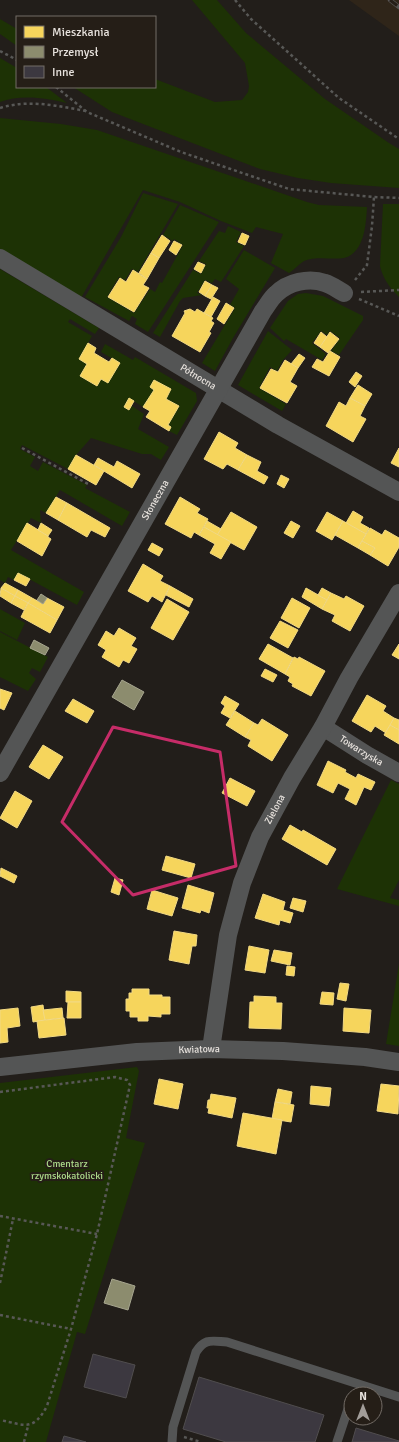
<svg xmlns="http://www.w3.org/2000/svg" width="399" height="1442" viewBox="0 0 399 1442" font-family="Signika,sans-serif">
<rect width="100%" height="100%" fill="#221e1a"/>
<path fill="#2f2519" d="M349,0H399V36Z"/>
<g fill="#1d3205">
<path d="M192,0H217L246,33L325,99L389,143L399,149V188L331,183L298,178L260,169L112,112L73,87H155V79L215,102L242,100L248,92L249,86L245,63Z"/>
<path d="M0,19L17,29V46L0,34Z"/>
<path d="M0,58L17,68V87H46L67,103C47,98 20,94 0,102Z"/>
<path d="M0,118L61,124L97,130L307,202L319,205L367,207C366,223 365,253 344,258C331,260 317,256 304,261C299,264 294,270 289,273L271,263L283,234L256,227L252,233L221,221L180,202L143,190L81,298L0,250Z"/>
<path d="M143,193L178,204L138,272L132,269L125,280L119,277L107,297L134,313L150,289L155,292L160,282L162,283L183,245L174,239L173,241L163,235L180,205L219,222L148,332L135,324L137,319L132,316L129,321L85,297L121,237Z"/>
<path d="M383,204H399V297C390,288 383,279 380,266Z"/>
<path d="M228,226L241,232L236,242L244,246L221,282L215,279L212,283L205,280L197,293L202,295L183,298L180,301L160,337L153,333L193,270L201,274L206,264L199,261L219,231L225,233Z"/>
<path d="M244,250L275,268L233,338L215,371L202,363L235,308L230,305L239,289L226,279Z"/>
<path d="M0,269L99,328L95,334L70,319L68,322L92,336L79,359L87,364L80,376L96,386L101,379L108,383L120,363L101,352L105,344L133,360L135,357L196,393L197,401L177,435L169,431L171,427L168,425L179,406L166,399L171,389L154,380L150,387L154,390L143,407L129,398L124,407L129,410L132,406L144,414L138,429L169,447L161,460L151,454H142L91,438L76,455L68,469L22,445L20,449L35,457L30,466L38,471L43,462L87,485L85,488L130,512L122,526L60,490L46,513L40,510L41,523L31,518L11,550L84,592L77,605L18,573L14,580L8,577L5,583L0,580Z"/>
<path d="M306,293L323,296L363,316V320L339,355L331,351L340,338L330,331L327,335L321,331L312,343L326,354L322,360L286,339L284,341L270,328L288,301L298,294Z"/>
<path d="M268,331L292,350L283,360L277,371L270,367L259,388L286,404L282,411L238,385Z"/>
<path d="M0,609L25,623L17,640L0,631Z"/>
<path d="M0,632L48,657L40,672L32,668L29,673L36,679L28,691L0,677Z"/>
<path d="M391,780L399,784V880L390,898L399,900V906L337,889Z"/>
<path d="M399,964V1046L386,1044Z"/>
<path d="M137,1067L139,1071L126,1138L145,1143L85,1334L77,1332L46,1442H0V1083Z"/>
</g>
<g fill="#f6d55c" stroke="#f2d983">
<path d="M242,233L249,236L245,245L238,242Z"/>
<path d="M162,235L170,241L159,258L151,253Z"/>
<path d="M174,241L182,245L176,255L169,250Z"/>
<path d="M151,253L159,258L147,279L139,273Z"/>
<path d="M198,262L205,265L201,273L194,269Z"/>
<path d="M133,270L147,279L143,285L149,288L134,312L108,297L120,278L126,282Z"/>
<path d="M205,281L212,285L205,296L199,292Z"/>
<path d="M212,285L218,288L211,299L205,296Z"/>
<path d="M213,297L220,301L211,317L204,313Z"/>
<path d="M226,303L234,308L224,324L217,319Z"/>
<path d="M190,309L195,312L197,309L211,317L213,318L211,321L214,323L209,332L211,333L200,352L172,336L185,313L184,311Z"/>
<path d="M321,332L327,337L320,347L314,343Z"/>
<path d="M330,332L339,339L328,353L320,347Z"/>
<path d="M88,343L96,348L94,353L109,362L112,358L120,363L108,383L101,379L97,386L80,376L87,364L79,359Z"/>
<path d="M330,351L340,357L329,376L312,367L317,359L323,362Z"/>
<path d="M299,354L305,358L298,368L291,364Z"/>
<path d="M285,360L298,368L290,382L297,386L287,403L260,388L271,369L278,372Z"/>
<path d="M356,372L362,376L355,387L349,382Z"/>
<path d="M154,380L171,389L166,399L179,406L168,425L171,427L169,431L146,417L150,411L143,407L154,390L150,387Z"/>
<path d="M358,385L372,394L365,406L350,398Z"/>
<path d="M129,398L134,401L129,410L124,407Z"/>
<path d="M350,398L365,406L360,416L366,419L353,442L326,426L339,402L346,406Z"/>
<path d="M219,432L238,443L235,448L247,455L238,470L227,464L223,469L204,459Z"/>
<path d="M399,448V467L391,463Z"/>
<path d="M76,455L104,471L96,485L68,469Z"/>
<path d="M247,455L261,462L257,471L268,477L264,484L238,470Z"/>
<path d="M98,458L114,467L117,461L140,474L132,488L94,465Z"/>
<path d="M281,475L289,479L284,488L277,484Z"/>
<path d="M56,497L67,503L58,520L46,513Z"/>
<path d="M180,497L200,509L197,513L208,519L199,535L194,532L191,538L165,524Z"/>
<path d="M67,503L110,528L105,537L91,530L87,537L58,520Z"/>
<path d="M353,511L363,517L360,523L369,528L366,534L346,523Z"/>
<path d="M231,512L257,527L244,550L217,535Z"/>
<path d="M327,512L343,521L332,540L316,531Z"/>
<path d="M207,521L221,529L217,535L204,527Z"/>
<path d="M291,521L300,526L293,538L284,533Z"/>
<path d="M343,521L366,534L358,548L335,535Z"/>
<path d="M27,523L48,536V537L51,539L42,556L17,541Z"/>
<path d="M41,523L52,530L48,536L38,530Z"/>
<path d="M204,527L231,542L221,559L210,553L215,544L199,535Z"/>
<path d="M370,528L382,535L385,530L399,538V547L388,566L370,555L375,548L362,541Z"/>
<path d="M362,541L375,548L370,555L358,548Z"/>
<path d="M152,543L163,549L159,556L148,550Z"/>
<path d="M143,564L163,576L160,581L170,586L162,602L152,596L148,602L128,591Z"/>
<path d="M18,573L30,579L26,586L14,580Z"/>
<path d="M5,583L18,590L15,596L1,588Z"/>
<path d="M170,586L193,599L189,607L166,595Z"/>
<path d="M1,588L15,596L11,603L0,596Z"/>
<path d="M306,588L327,600L322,609L302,597Z"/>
<path d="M322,588L331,593L327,600L318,595Z"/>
<path d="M18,590L32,598L28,603L15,596Z"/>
<path d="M331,593L344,599L346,596L364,606L350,631L332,621L335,615L322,609Z"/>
<path d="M15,596L28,603L24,610L11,603Z"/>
<path d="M32,598L43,604L47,598L64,607L57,620L28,603Z"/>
<path d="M292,598L310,608L299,628L281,618Z"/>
<path d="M167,599L189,612L173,640L151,628Z"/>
<path d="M28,603L57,620L50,633L21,617Z"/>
<path d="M280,621L298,630L288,648L270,638Z"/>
<path d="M119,628L136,638L131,646L137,649L129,663L123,660L119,667L102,657L106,650L98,645L106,631L114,636Z"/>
<path d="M268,644L293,658L285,674L259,659Z"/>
<path d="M399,644V659L392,655Z"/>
<path d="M294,657L298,659L299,657L325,671L311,696L292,686L293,684L288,681L290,677L285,674Z"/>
<path d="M265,669L277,675L273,682L261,676Z"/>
<path d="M0,689L12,693L4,710L0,708Z"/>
<path d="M367,695L386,706L383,711L394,718L386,733L375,726L371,732L352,721Z"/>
<path d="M225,696L239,704L230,718L221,713L225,706L221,703Z"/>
<path d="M73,699L94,711L87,723L65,711Z"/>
<path d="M235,711L254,723L245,737L226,725Z"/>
<path d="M394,718L399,720V730L390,725Z"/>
<path d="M262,719L288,735L272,761L248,746L251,740L245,737L254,723L258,725Z"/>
<path d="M390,725L399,730V744L384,735Z"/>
<path d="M43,745L63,757L49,779L29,767Z"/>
<path d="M328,761L346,770L345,772L356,778L358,774L375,782L371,790L364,787L356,805L345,799L350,789L338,783L333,793L317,785Z"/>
<path d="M230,778L255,791L247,806L222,793Z"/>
<path d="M15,791L32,801L17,828L0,818Z"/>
<path d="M290,825L302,832L303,830L336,849L327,865L282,839Z"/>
<path d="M166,856L195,864L191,878L162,870Z"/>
<path d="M1,868L17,876L14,883L0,876Z"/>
<path d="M115,878L123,880L119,895L111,892Z"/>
<path d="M188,885L214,893L209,913L201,910L200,913L182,908Z"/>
<path d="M152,890L178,898L172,916L147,909Z"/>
<path d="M263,894L285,902L283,910L293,913L290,923L280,920L279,925L255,918Z"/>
<path d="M293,898L306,901L303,912L290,908Z"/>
<path d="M174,931L197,935L196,946H192L189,964L169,960Z"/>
<path d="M249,946L269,950L265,973L245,970Z"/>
<path d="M274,950L292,953L290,965L271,961Z"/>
<path d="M287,966L295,967L294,976L286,975Z"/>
<path d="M340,983L349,984L346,1001L337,999Z"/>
<path d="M132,989H149V995H162V997H170V1014H161V1017L148,1016V1021H138V1017H130V1011H126V999H129V993H132Z"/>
<path d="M66,991L81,992V1002H66Z"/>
<path d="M322,992L334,993L333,1005L320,1004Z"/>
<path d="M254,996L276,997V1003H282L281,1029L249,1028L250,1002H254Z"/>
<path d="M68,1002H81V1018H67Z"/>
<path d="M43,1005L45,1020L33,1022L31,1007Z"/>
<path d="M18,1008L20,1026L7,1028L8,1042L0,1043V1010Z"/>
<path d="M62,1008L63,1018L45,1020L43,1010Z"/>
<path d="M344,1008L371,1010L369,1033L343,1031Z"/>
<path d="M64,1018L66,1035L39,1038L37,1021Z"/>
<path d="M159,1079L183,1084L178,1109L154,1104Z"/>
<path d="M381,1084L399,1086L398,1114L377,1111Z"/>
<path d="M311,1086L331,1088L329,1106L310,1104Z"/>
<path d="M278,1089L292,1092L290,1104L275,1102Z"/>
<path d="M211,1094L236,1098L232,1118L208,1113L209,1108H207L208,1100H210Z"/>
<path d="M275,1102L294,1105L291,1122L272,1119Z"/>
<path d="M243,1113L282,1120L276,1154L237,1146Z"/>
</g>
<g fill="#8c8c6e" stroke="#a7a68f">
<path d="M41,594L47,598L43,604L37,600Z"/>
<path d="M34,640L49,648L45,655L30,648Z"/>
<path d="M122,680L144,692L134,710L112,697Z"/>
<path d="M112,1279L135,1286L128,1310L104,1303Z"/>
</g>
<g fill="#3c3840" stroke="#504d4e">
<path d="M93,1354L135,1365L126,1398L84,1387Z"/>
<path d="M199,1377L324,1415L315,1442H226L183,1429Z"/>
<path d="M356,1428L399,1441V1442H352Z"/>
<path d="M64,1436L86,1442H62Z"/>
</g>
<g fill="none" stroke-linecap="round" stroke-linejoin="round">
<g stroke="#585856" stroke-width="2.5" stroke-dasharray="3 3" stroke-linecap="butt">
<path d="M235,0L251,19L339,98L399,139"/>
<path d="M0,51L17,60"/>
<path d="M56,87L87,112L181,152L289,189L374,197L399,198"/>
<path d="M0,108C29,99 58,106 86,111"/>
<path d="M355,280L367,265L372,226L374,197"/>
<path d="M361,292L399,290"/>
<path d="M359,299L399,316"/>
<path d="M22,448L90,485"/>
<path d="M0,1092L115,1077L127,1080L130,1085L97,1234L71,1329L47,1406C33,1432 25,1425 0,1420"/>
<path d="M0,1216L97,1234"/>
<path d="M0,1283L13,1219"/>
<path d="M0,1315L71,1329"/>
<path d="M184,1437L201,1442"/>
<path d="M24,1442L28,1426"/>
</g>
<g stroke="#545555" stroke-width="9">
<path d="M172,1442L173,1427L196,1352C205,1338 211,1341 227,1342L399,1397"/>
<path d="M337,1442L351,1400"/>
</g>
<g stroke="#545555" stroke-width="18">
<path id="s1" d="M0,258L278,425L399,492"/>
<path id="s2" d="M323,727L367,755L399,773"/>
<path id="s3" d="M0,773L263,311C267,306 271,298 276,294C288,282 309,277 325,283C332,285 338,290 344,293"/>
<path id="s4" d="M211,1049L228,935L242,883L260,837L292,778L323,727L349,678L399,593"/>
<path id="s5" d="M0,1067L137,1052L211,1049L283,1051L365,1057L399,1062"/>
</g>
<defs>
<path id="rail" d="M390,0L399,7"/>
</defs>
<use href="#rail" stroke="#585655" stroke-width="4.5"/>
<use href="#rail" stroke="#251e17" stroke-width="3" stroke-dasharray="9" stroke-linecap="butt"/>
</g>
<path fill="none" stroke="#c62c68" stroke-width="3" stroke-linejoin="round" d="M113,727L220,752L236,866L133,895L62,822Z"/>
<g text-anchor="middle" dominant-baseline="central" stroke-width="4" stroke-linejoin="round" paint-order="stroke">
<g font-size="10" fill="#e7e2dd" stroke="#251e17">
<text stroke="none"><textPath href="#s1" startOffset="231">Północna</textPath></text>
<text stroke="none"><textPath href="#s3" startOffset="314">Słoneczna</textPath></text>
<text stroke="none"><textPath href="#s2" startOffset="45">Towarzyska</textPath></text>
<text stroke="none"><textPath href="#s4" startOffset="250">Zielona</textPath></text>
<text stroke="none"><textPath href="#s5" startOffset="200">Kwiatowa</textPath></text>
</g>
<g font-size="10" fill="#addb8b" stroke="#251e17">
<text x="67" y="1164">Cmentarz<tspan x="67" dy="12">rzymskokatolicki</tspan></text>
</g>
</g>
<rect x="16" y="16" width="140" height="72" fill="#251e17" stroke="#736c66"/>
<rect x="24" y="26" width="20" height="12" fill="#f6d55c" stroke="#736c66"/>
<text x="52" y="36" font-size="12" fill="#e7e2dd">Mieszkania</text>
<rect x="24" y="46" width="20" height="12" fill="#8c8c6e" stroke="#736c66"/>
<text x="52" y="56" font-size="12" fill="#e7e2dd">Przemysł</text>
<rect x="24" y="66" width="20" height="12" fill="#3c3840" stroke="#736c66"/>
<text x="52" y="76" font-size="12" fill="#e7e2dd">Inne</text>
<g transform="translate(363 1406)"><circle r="19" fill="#251e17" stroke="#736c66"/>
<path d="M0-3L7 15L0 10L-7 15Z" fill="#a29d99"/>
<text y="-6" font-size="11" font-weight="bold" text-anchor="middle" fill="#e7e2dd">N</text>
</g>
</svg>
